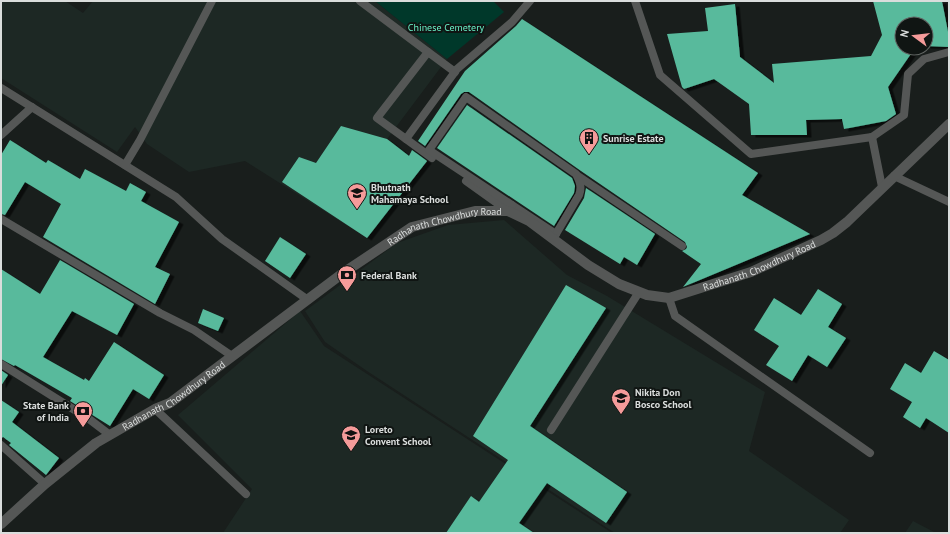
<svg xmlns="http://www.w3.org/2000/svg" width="950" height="534" viewBox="0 0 950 534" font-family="'PT Sans',sans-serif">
<defs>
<filter id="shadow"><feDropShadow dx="4.5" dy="2.5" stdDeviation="0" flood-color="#0009"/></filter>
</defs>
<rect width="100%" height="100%" fill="#191e1c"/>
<g fill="#1d2824">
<path d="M1,1H65L83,13L93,1H375L447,59L387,139L423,167L367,238L245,161L189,172L147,144L135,127L117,152L1,78Z"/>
<path d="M504,220L567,275L607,296L765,392L749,451L849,520L840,533H615L367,371L325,342L305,311L397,243L448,225Z"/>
<path d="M300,311L324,346L612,533H223L252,489L178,415Z"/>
<path d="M913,521L936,533H905Z"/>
</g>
<path fill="#00382a" d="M375,1H493L504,12L447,59Z"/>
<g fill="#58ba9c" filter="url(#shadow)">
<path d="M873,1H942L949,37V47L926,46V24H902V48H915L888,87L896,114L886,121L844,129L842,119L806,120L807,135H751L749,104L714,79L684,89L682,87L667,34L708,31L705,8L735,4L740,57L774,83L772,64L871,56L882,35Z"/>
<path d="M522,19L758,173L742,195L810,234L683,287L701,264L682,251L686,249L687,247L685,242L581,171L469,92H464L461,94L425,146L418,141L465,71L516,26Z"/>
<path d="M467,105L572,178L575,186L574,193L554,226L437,148Z"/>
<path d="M341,126L387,139L409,156L412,150L427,161L367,238L282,182L299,157L316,163Z"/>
<path d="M10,140L46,163L48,160L80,179L85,169L126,191L130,183L146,192L141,201L179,222L155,267L170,274L155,304L43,237L61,204L25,182L5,215L1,214V155Z"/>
<path d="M586,188L655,234L637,265L624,257L620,264L565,230L562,235L584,198Z"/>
<path d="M280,237L306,254L290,278L265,261Z"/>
<path d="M60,260L134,304L117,335L72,311L43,357L84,380L85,378L89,381L114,342L164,375L149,399L133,389L110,426L70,401L72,398L15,365L14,366L1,359V269L40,294Z"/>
<path d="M566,285L606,308L530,426L627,492L606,523L547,483L519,523L534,533H446L471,496L479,502L508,460L473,436Z"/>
<path d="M818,289L842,304L828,327L846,338L827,367L808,355L792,381L766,365L779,346L754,330L774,298L801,315Z"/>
<path d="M203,309L224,318L218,331L198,323Z"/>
<path d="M934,351L949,360V433L926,418L920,428L903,417L912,402L890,389L905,363L921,373Z"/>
<path d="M1,370L8,375L1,386Z"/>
<path d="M1,400L19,412L12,422L59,458L46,475L9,445L11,443L3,437L1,439Z"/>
</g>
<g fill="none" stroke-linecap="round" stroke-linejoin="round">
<g stroke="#555756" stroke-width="8">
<path d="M360,1L428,52"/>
<path d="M635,1L660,75L751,154L872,137L904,115L908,74L924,59L949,52"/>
<path d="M1,88L176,197L222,239L308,300"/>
<path d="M1,135L32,107"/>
<path d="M872,137L882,187"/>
<path d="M406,139L377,118L428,52L455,72"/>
<path d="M432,158L406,139L457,69L512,22L530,1"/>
<path d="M125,165L140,140L212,1"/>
<path d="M578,176L682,246"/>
<path d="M894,176L949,202"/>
<path d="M466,181L508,211L512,205L556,234"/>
<path d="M512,205L429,150L466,97L576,174C580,182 582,187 579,195L553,239"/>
<path d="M1,219L160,313L194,330L232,356"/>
<path d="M669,298L675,316L870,453"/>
<path d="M1,364L89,419L110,435"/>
<path d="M155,409L246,494"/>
<path d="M551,430L639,292"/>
<path d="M1,445L45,484"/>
</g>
<path stroke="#555756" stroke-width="10" id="s1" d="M1,524L45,484L96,443L155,409L170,403L343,273L412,227L475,211H508L529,221L588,265L619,284L647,295L669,298L751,272L821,240L833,233L847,222L949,124"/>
</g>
<defs>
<symbol id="building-pin" viewBox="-11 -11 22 30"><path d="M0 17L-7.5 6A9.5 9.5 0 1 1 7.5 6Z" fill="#f59b9a" stroke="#101513"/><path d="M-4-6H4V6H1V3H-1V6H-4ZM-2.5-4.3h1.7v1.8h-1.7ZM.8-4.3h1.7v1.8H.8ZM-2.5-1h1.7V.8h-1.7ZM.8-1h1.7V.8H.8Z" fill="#111"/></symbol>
<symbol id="school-pin" viewBox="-11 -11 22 30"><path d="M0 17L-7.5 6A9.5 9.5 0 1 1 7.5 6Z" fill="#f59b9a" stroke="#101513"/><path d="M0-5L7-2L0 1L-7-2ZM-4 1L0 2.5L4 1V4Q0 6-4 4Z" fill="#111"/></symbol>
<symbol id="bank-pin" viewBox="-11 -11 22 30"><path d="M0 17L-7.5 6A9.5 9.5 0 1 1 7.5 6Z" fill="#f59b9a" stroke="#101513"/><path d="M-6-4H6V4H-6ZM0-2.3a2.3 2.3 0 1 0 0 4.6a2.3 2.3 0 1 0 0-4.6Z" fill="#111"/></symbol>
</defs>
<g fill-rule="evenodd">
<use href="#building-pin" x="578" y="127" width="22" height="30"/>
<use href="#school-pin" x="346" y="182" width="22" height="30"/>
<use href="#bank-pin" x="336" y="264" width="22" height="30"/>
<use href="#school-pin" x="610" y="387" width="22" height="30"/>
<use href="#bank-pin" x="72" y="400" width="22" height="30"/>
<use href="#school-pin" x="340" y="424" width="22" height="30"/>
</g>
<g text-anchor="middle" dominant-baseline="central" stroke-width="4" stroke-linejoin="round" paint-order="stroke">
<g font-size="10" fill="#6af2c9" stroke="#101513">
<text x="446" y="27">Chinese Cemetery</text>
</g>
<g font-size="10" font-weight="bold" fill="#dadddc" stroke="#101513" text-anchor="start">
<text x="603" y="138">Sunrise Estate</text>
<text x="371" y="187">Bhutnath<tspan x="371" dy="12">Mahamaya School</tspan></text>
<text x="361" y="275">Federal Bank</text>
<text x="635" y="392">Nikita Don<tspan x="635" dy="12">Bosco School</tspan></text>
<text x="69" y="405" text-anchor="end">State Bank<tspan x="69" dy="12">of India</tspan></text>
<text x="365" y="429">Loreto<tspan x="365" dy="12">Convent School</tspan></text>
</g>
<g font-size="10" fill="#dadddc" stroke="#101513">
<text stroke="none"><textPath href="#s1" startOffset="540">Radhanath Chowdhury Road</textPath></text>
<text stroke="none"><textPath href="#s1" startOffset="888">Radhanath Chowdhury Road</textPath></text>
<text stroke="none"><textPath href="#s1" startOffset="216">Radhanath Chowdhury Road</textPath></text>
</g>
</g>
<rect width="950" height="534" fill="none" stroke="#dadddc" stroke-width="4"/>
<g transform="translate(914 36) rotate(285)"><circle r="19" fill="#101513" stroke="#616563"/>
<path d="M0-3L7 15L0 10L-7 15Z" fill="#f59b9a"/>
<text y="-6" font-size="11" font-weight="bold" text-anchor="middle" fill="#dadddc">N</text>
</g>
</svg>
